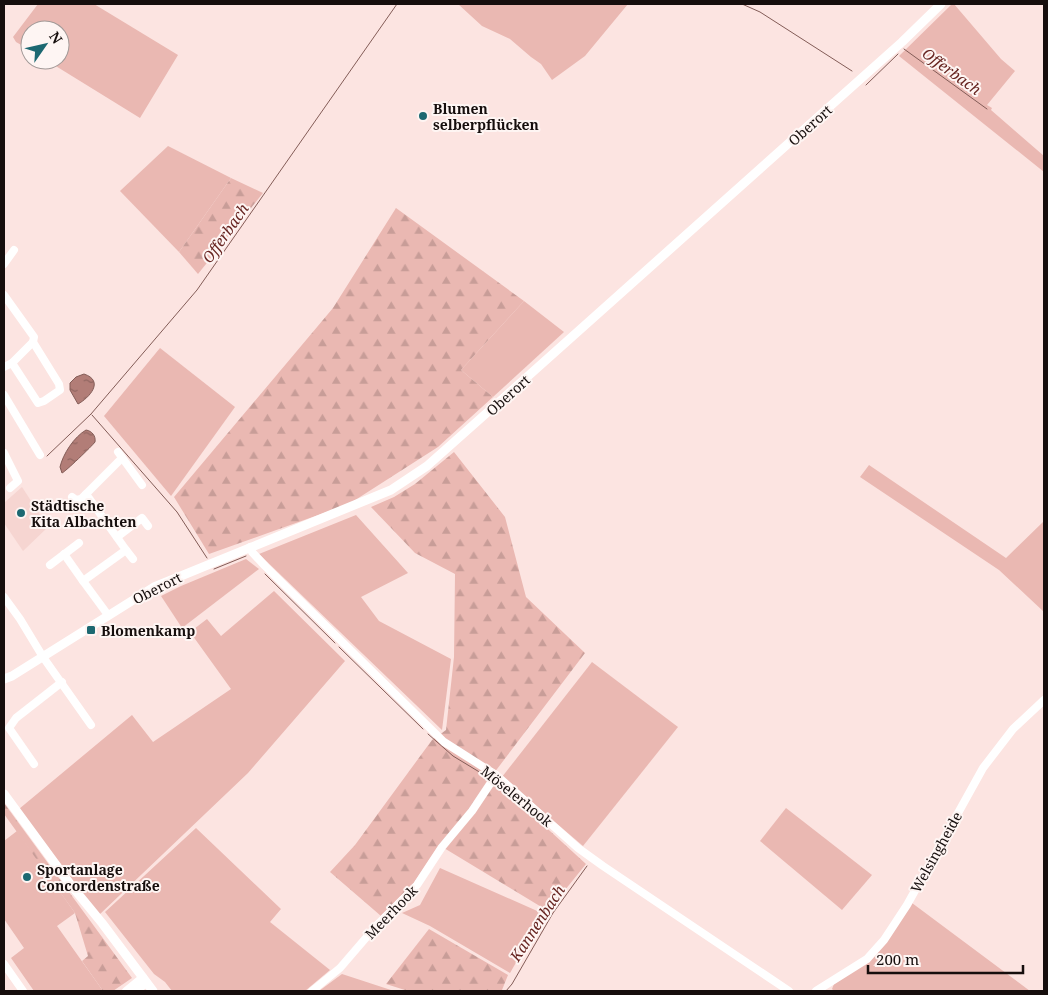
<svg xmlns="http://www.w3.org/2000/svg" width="1048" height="995" viewBox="0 0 1048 995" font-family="'Noto Serif',serif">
<defs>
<pattern id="forest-firs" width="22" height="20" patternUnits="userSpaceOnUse" patternTransform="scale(1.25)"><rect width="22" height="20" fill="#eab8b2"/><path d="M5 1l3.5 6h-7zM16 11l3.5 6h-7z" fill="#c89d98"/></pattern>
<pattern id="water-ripples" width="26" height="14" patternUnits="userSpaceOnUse" patternTransform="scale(1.25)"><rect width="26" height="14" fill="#b27d77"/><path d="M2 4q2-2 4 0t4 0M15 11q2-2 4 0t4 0" fill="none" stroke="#906560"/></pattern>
</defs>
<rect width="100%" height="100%" fill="#fce4e1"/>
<path fill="#f6d5d1" d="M22,487L48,527L23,551L4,523V503Z"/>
<g fill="#eab8b2">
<path d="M38,4H94L178,55L140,118L46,60H60V30H30V50L16,42L13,37Z"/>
<path d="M458,4H628L585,56L552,80L541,64L531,57L510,39L482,26Z"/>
<path d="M952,4H954L1001,59L1015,71L987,105L992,108L991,110L1044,156V172L899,56Z"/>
<path d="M168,146L231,178L179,252L120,191Z"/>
<path d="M524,301L564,332L493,397L461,370Z"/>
<path d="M160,348L235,407L171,496L104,416Z"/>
<path d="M869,465L1006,558L1044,521V612L999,570L860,477Z"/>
<path d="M356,515L408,573L361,597L379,621L451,659L442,730L259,554Z"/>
<path d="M246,559L259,569L182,628L161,596L181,586Z"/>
<path d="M274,591L345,661L248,773L99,915L19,809L132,715L153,742L231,689L190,632L207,619L221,636Z"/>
<path d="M592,662L678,727L583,846L502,777Z"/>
<path d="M786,808L872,875L842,910L760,841Z"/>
<path d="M196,828L281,909L270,922L330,970L305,991H172L165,982L154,974L105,912Z"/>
<path d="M17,831L75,913L57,926L103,991H34L11,958L24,948L4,919V841Z"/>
<path d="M440,868L544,914L510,973L430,926L402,913L420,905Z"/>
<path d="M912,903L1030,991H834L832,989L834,984L861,966Z"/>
<path d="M342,974L394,991H319Z"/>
</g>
<g fill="url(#forest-firs)">
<path d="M231,178L263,193L198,274L179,252Z"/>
<path d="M396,208L524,301L461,370L493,397L438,447L349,504L209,554L174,497L333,308Z"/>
<path d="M454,452L505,517L526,597L585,653L491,777L586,864L548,911L439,845L414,883L381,916L330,872L355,845L432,740L446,730L454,657L455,574L415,553L371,507L394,497L415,484Z"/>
<path d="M4,803L132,978L113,991H103L82,961L88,956L75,913L4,814Z"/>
<path d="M429,929L508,975L502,990L408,991L386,984Z"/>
</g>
<g fill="url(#water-ripples)" stroke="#835c57">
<path d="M84,374C105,381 89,398 78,404L70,390V383L76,377Z"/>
<path d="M86,430C92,431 96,436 95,442C92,446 65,472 62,473L60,467C63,454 74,437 86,430Z"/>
</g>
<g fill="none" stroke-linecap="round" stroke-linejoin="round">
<g stroke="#835c57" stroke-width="1">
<path d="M742,4L760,12L852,71"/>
<path d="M904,49L987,109"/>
<path d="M866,85L898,54"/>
<path d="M92,415L177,512L207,558"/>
<path d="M47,456L91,414L197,290L397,4"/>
<path d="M214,569L246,556"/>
<path d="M265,574L335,643"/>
<path d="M339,647L423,729"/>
<path d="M428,734L453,756L486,776"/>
<path d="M506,991L512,984L553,913L587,866"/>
</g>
<g stroke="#fff" stroke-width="8">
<path d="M4,264L14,250"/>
<path d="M4,295L34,337L33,342L59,384L60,390L44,401L38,403L12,363"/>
<path d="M4,367L12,363L33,342"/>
<path d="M4,395L40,455"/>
<path d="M118,452L142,485"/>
<path d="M4,453L18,481L10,488"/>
<path d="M86,494L126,550L83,581L108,615"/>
<path d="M72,497L76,500L81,499L122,458"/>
<path d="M117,537L142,518L148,526"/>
<path d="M250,547L252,552L265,566L444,742L496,775L578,848L603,866L789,991"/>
<path d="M126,550L133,559"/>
<path d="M64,554L83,581"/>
<path d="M50,565L79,543"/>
<path d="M4,597L20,619L43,657L91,725"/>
<path d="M34,764L9,728L16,718L62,682"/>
<path d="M4,964L23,991"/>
<path d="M126,991L143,977"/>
<path d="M135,991L147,983"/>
<path d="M312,991L340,968L377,925L417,885L442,847L472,811L496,775"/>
<path d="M816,991L867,959L884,940L907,905L983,768L1013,729L1044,700"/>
</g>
<g stroke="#fff" stroke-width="9">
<path d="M4,679L12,676L154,587L391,490L427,466L499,402L902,42L941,4"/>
<path d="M4,794L70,884L102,923L153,991"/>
</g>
</g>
<g fill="#1c6871" stroke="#fef5f3" stroke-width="2">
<circle cx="423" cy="116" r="5"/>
<circle cx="21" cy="513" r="5"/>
<rect x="86" y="625" width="10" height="10" rx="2.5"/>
<circle cx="27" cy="877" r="5"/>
</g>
<g text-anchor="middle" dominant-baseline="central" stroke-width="4" stroke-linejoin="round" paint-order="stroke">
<g font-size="14" font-weight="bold" fill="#160e0d" stroke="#fef5f3" text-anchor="start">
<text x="433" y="108">Blumen<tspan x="433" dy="16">selberpflücken</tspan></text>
<text x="31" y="505">Städtische<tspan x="31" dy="16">Kita Albachten</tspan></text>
<text x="101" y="630">Blomenkamp</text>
<text x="37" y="869">Sportanlage<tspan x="37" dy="16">Concordenstraße</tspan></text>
</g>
<g font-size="14" fill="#160e0d" stroke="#fef5f3">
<text transform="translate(810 125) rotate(-42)">Oberort</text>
<text transform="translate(508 395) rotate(-42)">Oberort</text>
<text transform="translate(157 588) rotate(-27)">Oberort</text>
<text transform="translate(517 796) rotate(39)">Möselerhook</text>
<text transform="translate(936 852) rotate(-61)">Welsingheide</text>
<text transform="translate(391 912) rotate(-46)">Meerhook</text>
</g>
<g font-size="15" font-style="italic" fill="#682622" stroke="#fef5f3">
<text transform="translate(952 71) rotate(36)">Offerbach</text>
<text transform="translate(225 233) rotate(-55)">Offerbach</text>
<text transform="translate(537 923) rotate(-57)">Kannenbach</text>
</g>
</g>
<rect width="1048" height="995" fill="none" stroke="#160e0d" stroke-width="10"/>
<g transform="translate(45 45) rotate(56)"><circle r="24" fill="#fef5f3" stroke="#a19997"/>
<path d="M0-4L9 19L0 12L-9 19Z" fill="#1c6871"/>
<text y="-8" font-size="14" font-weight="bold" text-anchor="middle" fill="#160e0d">N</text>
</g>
<path d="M868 965v8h155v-8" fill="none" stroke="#160e0d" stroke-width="2.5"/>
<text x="876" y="965" font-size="15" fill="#160e0d" stroke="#fef5f3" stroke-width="4" paint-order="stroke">200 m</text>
</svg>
